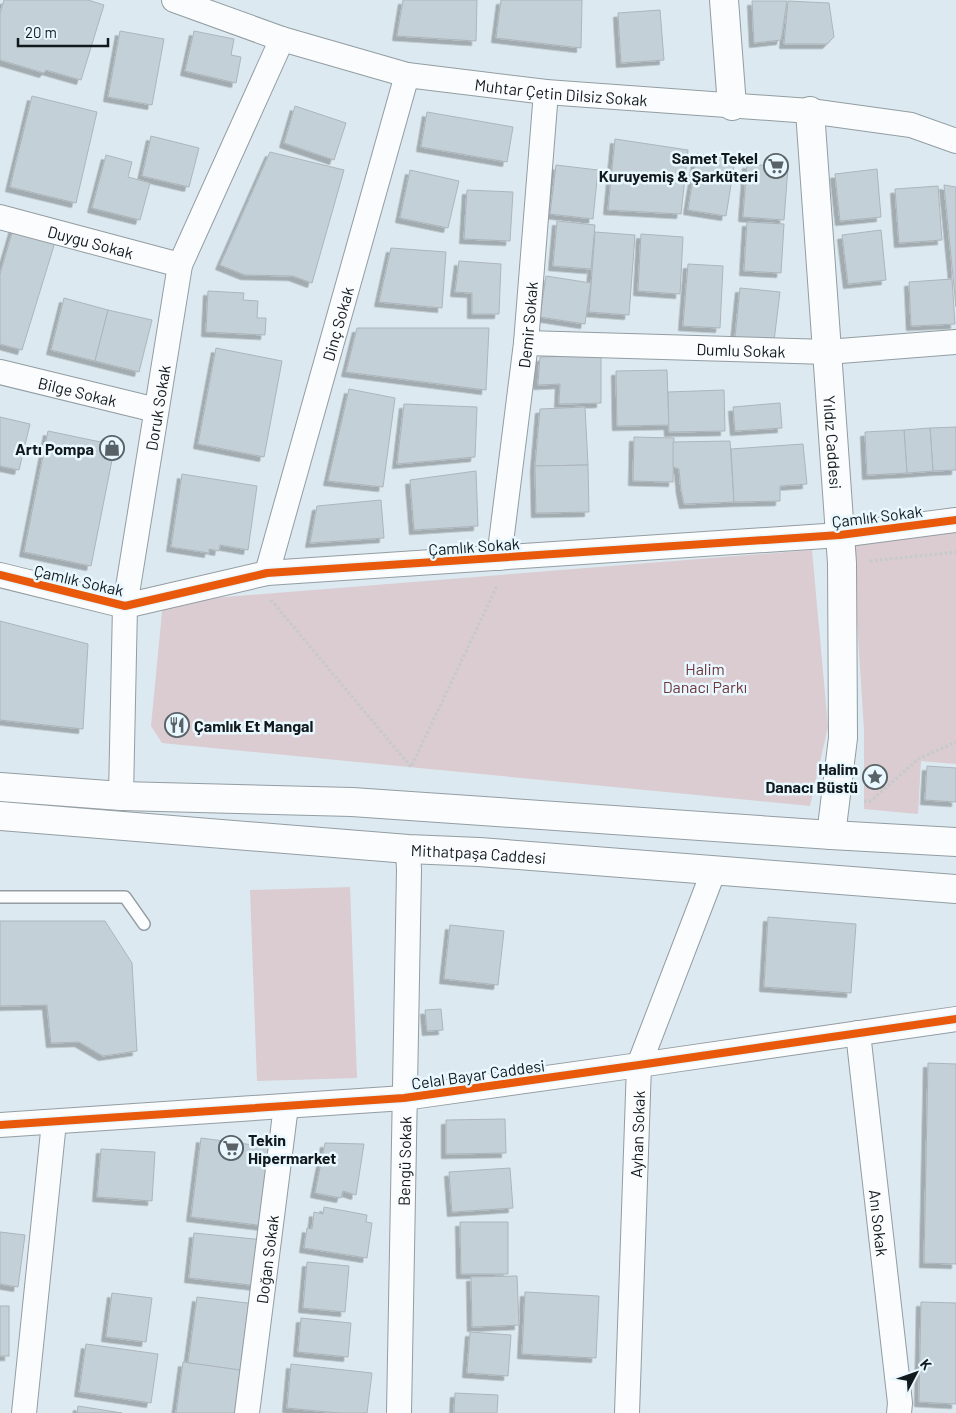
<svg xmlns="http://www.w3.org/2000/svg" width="956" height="1413" viewBox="0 0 956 1413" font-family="Barlow,sans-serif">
<defs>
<filter id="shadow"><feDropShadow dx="-4.5" dy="4.5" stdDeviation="0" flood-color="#0004"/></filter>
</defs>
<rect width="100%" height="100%" fill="#dce9f0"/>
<g fill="#daccd0">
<path d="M956,531V764L921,761L918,814L864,809V730L852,543Z"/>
<path d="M812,550L828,727L810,806L162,743L151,726L163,602Z"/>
<path d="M350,887L357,1078L257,1081L250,890Z"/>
</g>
<g fill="#c4d0d7" stroke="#acb5bb" filter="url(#shadow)">
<path d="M4,0H88L104,5L81,80L46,70L44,73L0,60V13Z"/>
<path d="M403,0H477L476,41L397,36Z"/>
<path d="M501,0H582L581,48L496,38Z"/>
<path d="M752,1H787L781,40L754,43Z"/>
<path d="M788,1L829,3L834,37L827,44H784Z"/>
<path d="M660,10L664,60L621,63L618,13Z"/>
<path d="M120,31L164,39L152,105L108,97Z"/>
<path d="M194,31L234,39L231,55L241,57L236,83L185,71Z"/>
<path d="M32,96L97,112L76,203L10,187Z"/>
<path d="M295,106L346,123L334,160L284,143Z"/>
<path d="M427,112L513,127L507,162L421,147Z"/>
<path d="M151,136L199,148L189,187L142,176Z"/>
<path d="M615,139L688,150L681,214L608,210Z"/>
<path d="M270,152L344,170L312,283L293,276L245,275L220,265Z"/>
<path d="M697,154L735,160L726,216L688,210Z"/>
<path d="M106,155L132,162L128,177L150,183L140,220L92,208Z"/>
<path d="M747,164L788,167L784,220L743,217Z"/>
<path d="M556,165L598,170L593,219L550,214Z"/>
<path d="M877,169L881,217L840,221L835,174Z"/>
<path d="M410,170L459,181L448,228L400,218Z"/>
<path d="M944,185L956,187V307Z"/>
<path d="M938,186L942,240L899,243L895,189Z"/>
<path d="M467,190L513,192L510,241L464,239Z"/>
<path d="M557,221L595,225L591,269L553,266Z"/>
<path d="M747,222L784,224L781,273L744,271Z"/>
<path d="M14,226L56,239L22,350L0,344V274Z"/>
<path d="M881,230L886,280L848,284L842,235Z"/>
<path d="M595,232L635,235L629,315L589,312Z"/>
<path d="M641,234L683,237L680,294L638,291Z"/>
<path d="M391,248L446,252L442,308L379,302Z"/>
<path d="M459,261L501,264L499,314H472V293L455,292Z"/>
<path d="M688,264L723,266L720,328L683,326Z"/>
<path d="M546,276L591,283L585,324L540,317Z"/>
<path d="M952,279L955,324L911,326L909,282Z"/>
<path d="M740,288L780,292L774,341L735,337Z"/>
<path d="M208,291L244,293L243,300L258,301L257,318H266L265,335L206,332Z"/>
<path d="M64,298L108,310L95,361L51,350Z"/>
<path d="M108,310L152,320L139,372L95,361Z"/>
<path d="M357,328H489L486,390L346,372Z"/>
<path d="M216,348L282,361L264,457L198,444Z"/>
<path d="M601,355V403L559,404L560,384L538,385L540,357Z"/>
<path d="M667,370L669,425L617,426L616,371Z"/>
<path d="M349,389L395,398L383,487L328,481Z"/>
<path d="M724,390L725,431L669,432L668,392Z"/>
<path d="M780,403L782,428L735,431L733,407Z"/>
<path d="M404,404L477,407L475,457L397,464Z"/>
<path d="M585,407L588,465L535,466L540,409Z"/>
<path d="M0,417L30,424L19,470L0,466Z"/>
<path d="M956,427V470L933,471L930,428Z"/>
<path d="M930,428L933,471L907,473L904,430Z"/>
<path d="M904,430L907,473L867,475L865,432Z"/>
<path d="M48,431L115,445L91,566L24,552Z"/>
<path d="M634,437L674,438L673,482L633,481Z"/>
<path d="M730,441L734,502L684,504L681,490L679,469L673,467V442Z"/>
<path d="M803,444L807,484L780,486V501L734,502L731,449Z"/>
<path d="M588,465L589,512L536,513L535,466Z"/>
<path d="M476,471L478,526L414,530L410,480Z"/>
<path d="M182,474L257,486L248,550L220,545L219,551L209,549V553L171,547Z"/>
<path d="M381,500L384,538L310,543L317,506Z"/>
<path d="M0,621L88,644L83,729L0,720Z"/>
<path d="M927,766L956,768V802L925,800Z"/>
<path d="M768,917L856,924L851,993L764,987Z"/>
<path d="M0,921H105L132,963L137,1051L103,1056L79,1042L51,1043L47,1005L0,1006Z"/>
<path d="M450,925L504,931L498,985L444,979Z"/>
<path d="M441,1009L443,1030L427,1031L425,1010Z"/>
<path d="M928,1063L956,1064V1264L924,1263Z"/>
<path d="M505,1119L506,1153L446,1154V1120Z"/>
<path d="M201,1138L276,1148L266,1226L191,1217Z"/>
<path d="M325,1143L364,1144L356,1195L343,1191L341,1198L315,1193Z"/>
<path d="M101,1149L155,1152L152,1201L97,1197Z"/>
<path d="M510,1168L513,1208L452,1212L449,1172Z"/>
<path d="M324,1207L367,1215L366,1222L372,1223L367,1258L304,1248L307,1228L312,1229L314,1212L323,1214Z"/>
<path d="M460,1222H508V1274H461Z"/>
<path d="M0,1232L25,1235L18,1287L0,1284Z"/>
<path d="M194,1233L264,1240L259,1286L189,1278Z"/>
<path d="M307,1262L349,1266L345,1312L303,1308Z"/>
<path d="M517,1276L519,1325L472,1327L471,1277Z"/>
<path d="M525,1292L599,1296L596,1358L522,1354Z"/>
<path d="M112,1293L152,1298L146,1342L106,1337Z"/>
<path d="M197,1297L256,1304L247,1371L188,1363Z"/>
<path d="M921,1302L956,1303V1404L919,1402Z"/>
<rect x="0" y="1306" width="9" height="50"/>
<path d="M301,1318L351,1323L348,1357L298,1352Z"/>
<path d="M470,1332L511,1335L508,1376L467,1373Z"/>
<path d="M86,1344L158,1354L151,1403L79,1392Z"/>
<path d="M183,1362L247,1371L242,1413H176Z"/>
<path d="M291,1364L372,1373L367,1413H339L287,1408Z"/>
<path d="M455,1393L498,1395L497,1413H454Z"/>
<path d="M78,1406L122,1413H77Z"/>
</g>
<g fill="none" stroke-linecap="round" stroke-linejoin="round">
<defs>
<path id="lane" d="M0,897H125L144,924"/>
<g id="street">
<path id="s1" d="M174,0L282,39L407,75L546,92L810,111L911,125L956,141"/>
<path id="s2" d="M0,217L180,265"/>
<path id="s3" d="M526,343L827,352L956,342"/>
<path id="s4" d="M0,372L156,410"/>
<path id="s5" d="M499,558L526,343L546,92"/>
<path id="s6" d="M267,573L407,75"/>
<path d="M0,575L125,606L267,573L840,535L956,520"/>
<path id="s7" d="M121,796L125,606L180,265L282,39"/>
<path id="s8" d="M858,1033L900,1403L899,1413"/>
<path d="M0,1125L404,1098L639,1065L956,1019"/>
<path d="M24,1413L54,1122"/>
<path id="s9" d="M247,1413L286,1106"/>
<path id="s10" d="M399,1413L409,870L408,849"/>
<path id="s11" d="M627,1413L639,1065L714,870"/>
</g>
<g id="secondary">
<path d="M724,0L732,106"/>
<path id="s12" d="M810,111L842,563L843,738L831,835"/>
<path d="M0,787L121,796L352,802L831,835L956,842"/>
<path id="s13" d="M0,816L408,849L479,852L956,889"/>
</g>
</defs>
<use href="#lane" stroke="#939da2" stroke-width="14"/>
<use href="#street" stroke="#939da2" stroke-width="26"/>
<use href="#secondary" stroke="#939da2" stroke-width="30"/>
<g stroke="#c5cacd" stroke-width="3" stroke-dasharray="2.5 2.5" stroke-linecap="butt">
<path d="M870,561L956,552"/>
<path d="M271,600L411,767L497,586"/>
<path d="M864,801H871L918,759L956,742"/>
</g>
<use href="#lane" stroke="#fafcfd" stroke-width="11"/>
<use href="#street" stroke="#fafcfd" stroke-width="24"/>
<use href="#secondary" stroke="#fafcfd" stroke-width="28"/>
<defs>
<g id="cycleway">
<path d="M0,575L125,606L267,573L840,535L956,520"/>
<path d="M0,1125L404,1098L639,1065L956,1019"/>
</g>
</defs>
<use href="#cycleway" stroke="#e9f7ff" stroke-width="11"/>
<use href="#cycleway" stroke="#e8590c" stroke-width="8"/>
</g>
<defs>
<symbol id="supermarket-ring" viewBox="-11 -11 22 22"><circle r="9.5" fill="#e9f7ff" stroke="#586267" stroke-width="1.5"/><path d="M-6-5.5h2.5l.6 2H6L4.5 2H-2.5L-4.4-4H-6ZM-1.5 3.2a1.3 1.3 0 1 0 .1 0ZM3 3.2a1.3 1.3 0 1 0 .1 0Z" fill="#586267"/></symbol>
<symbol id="shop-ring" viewBox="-11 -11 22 22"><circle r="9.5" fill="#e9f7ff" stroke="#586267" stroke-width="1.5"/><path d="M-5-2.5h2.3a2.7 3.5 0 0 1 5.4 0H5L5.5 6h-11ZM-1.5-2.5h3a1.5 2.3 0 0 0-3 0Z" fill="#586267"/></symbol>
<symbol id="restaurant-ring" viewBox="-11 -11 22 22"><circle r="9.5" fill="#e9f7ff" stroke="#586267" stroke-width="1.5"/><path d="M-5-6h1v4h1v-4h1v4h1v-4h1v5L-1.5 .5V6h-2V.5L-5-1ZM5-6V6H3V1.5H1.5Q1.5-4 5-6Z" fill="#586267"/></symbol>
<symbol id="sight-ring" viewBox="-11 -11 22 22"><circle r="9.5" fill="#e9f7ff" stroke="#586267" stroke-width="1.5"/><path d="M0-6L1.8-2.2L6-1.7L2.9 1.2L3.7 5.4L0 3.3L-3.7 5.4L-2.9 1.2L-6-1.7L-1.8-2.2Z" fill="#586267"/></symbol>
</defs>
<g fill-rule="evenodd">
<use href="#supermarket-ring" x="762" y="152" width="28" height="28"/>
<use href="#shop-ring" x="98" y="434" width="28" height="28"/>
<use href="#restaurant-ring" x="163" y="711" width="28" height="28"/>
<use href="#sight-ring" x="861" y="763" width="28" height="28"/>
<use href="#supermarket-ring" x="217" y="1134" width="28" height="28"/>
</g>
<g text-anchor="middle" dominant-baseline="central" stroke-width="5" stroke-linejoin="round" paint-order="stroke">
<g font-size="16" fill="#11191d" stroke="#e9f7ff">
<text stroke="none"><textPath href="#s1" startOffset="400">Muhtar Çetin Dilsiz Sokak</textPath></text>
<text stroke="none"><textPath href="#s2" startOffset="94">Duygu Sokak</textPath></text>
<text stroke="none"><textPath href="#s6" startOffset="259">Dinç Sokak</textPath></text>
<text stroke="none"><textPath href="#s5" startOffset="235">Demir Sokak</textPath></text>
<text stroke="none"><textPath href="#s3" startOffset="215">Dumlu Sokak</textPath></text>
<text stroke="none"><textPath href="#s4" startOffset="80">Bilge Sokak</textPath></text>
<text stroke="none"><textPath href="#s7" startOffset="391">Doruk Sokak</textPath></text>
<text stroke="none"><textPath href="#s12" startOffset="332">Yıldız Caddesi</textPath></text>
<text transform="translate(877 516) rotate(-7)">Çamlık Sokak</text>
<text transform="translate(474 546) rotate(-4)">Çamlık Sokak</text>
<text transform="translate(79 580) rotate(13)">Çamlık Sokak</text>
<text stroke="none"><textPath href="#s13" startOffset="480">Mithatpaşa Caddesi</textPath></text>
<text transform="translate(478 1074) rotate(-8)">Celal Bayar Caddesi</text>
<text stroke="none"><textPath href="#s11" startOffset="279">Ayhan Sokak</textPath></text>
<text stroke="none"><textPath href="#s10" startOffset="252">Bengü Sokak</textPath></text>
<text stroke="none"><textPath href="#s8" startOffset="191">Anı Sokak</textPath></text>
<text stroke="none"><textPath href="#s9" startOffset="155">Doğan Sokak</textPath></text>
</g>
<g font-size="16" font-weight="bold" fill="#11191d" stroke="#e9f7ff" text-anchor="end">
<text x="758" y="157">Samet Tekel<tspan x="758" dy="18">Kuruyemiş &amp; Şarküteri</tspan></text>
<text x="94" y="448">Artı Pompa</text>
<text x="194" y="725" text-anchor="start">Çamlık Et Mangal</text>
<text x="858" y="768">Halim<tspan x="858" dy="18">Danacı Büstü</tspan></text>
<text x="248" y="1139" text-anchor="start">Tekin<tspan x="248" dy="18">Hipermarket</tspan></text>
</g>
<g font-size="16" fill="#6f383c" stroke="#e9f7ff">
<text x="705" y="668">Halim<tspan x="705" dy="18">Danacı Parkı</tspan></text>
</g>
</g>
<g transform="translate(916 1373) rotate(49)" stroke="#e9f7ff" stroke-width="4" paint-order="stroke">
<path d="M0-4L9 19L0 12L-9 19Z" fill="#11191d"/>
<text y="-8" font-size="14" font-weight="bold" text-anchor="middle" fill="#11191d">K</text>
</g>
<path d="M18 38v8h90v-8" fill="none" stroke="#11191d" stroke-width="2.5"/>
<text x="25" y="38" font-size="15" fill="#11191d" stroke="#e9f7ff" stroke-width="4" paint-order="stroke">20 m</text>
</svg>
